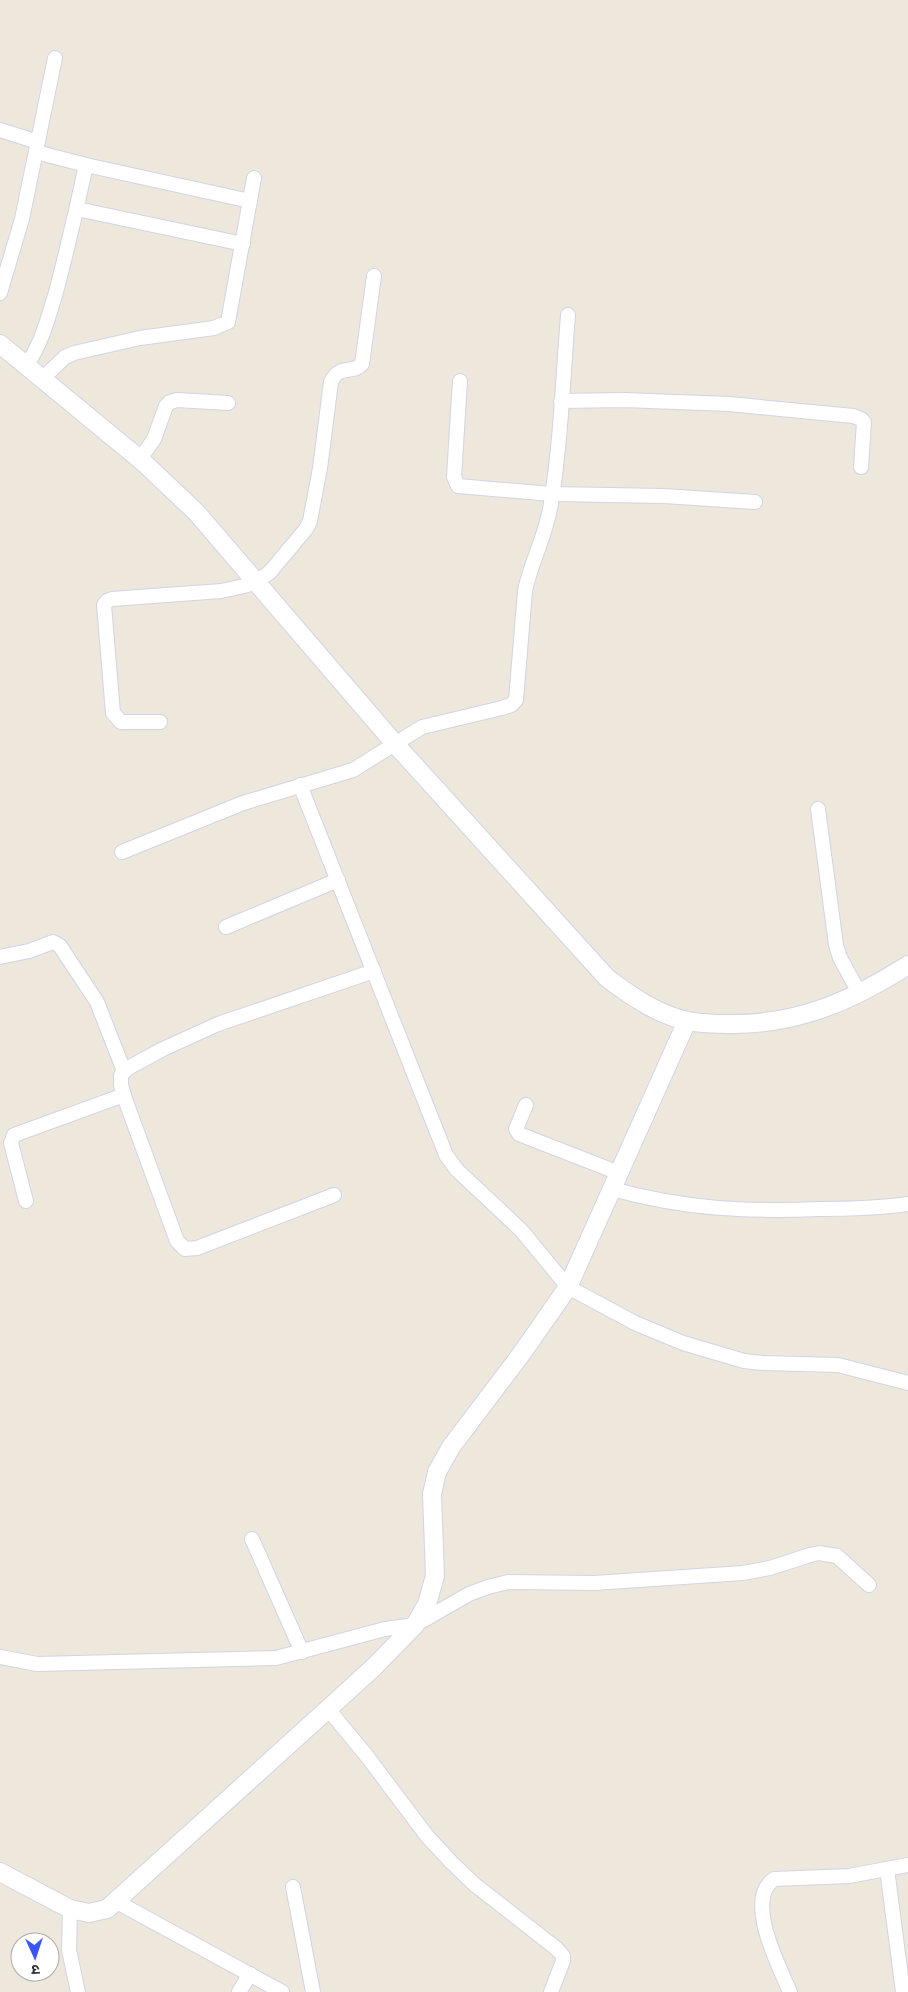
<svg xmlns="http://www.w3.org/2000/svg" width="908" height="1992" viewBox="0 0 908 1992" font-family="Manrope,'Noto Sans Devanagari',sans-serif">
<rect width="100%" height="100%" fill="#eee7dc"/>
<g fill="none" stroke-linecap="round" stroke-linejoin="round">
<defs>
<g id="minor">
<path d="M0,130L38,142"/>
<path d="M36,152L86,165L250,201"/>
<path d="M77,209L243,244"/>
<path d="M0,293L22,219L55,58"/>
<path d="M26,366C42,343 48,318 56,292C67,250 77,208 86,165"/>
<path d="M42,379L65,357L74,353L140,338L214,328L228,322L254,178"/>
<path d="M460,381L454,477L458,486L552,494L664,496L755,502"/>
<path d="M561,401L624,400L729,404L853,416L861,419L864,422L861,467"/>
<path d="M140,459L154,439L166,406L170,402L177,400L228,403"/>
<path d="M160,722H121L113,713L104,605L107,601L112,599L221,591L244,586L256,582L270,572L306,529L310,521L320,468L331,382C340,363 352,375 362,364L374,276"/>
<path d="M300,785L446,1155L457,1170L521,1230L568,1287L635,1323L683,1343L744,1361L762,1363L838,1365L908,1383"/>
<path d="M818,809L836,945L840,958L860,994"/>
<path d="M122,852L243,803L353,770L422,727L502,708L511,705L516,700L525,591C531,561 547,534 551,503C561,441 563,377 568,315"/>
<path d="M226,927L338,880"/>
<path d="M0,957L29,951L53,942L60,946L97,1002L124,1071"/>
<path d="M526,1105L516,1129L519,1134L619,1173"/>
<path d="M612,1189C685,1209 745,1212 820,1209C850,1209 879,1208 908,1204"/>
<path d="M334,1195L197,1248L185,1249L177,1241L125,1099L121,1085V1075L128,1068L163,1049L218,1024L374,971"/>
<path d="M26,1201L11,1143L14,1135L124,1095"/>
<path d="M252,1539L302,1652"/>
<path d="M0,1657L37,1664L276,1658L385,1629L415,1625L469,1594L488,1587L508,1582L594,1583L743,1573L770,1568L810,1555L819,1553L837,1556L869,1585"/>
<path d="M328,1709L366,1755L427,1836L451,1862L474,1884L557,1949L563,1956V1961L551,1992"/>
<path d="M887,1869L903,1992"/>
<path d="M293,1887L313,1992"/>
<path d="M117,1902L282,1992"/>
<path d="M70,1909L69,1950L78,1992"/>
<path d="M239,1992L250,1974"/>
<path d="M790,1992C779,1966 744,1900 774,1879L849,1876L908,1865"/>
</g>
<g id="tertiary">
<path d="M0,344L142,461L196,512L396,745L607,978C631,996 658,1015 688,1021C702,1024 719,1024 733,1024C800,1024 853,1000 908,965"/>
<path d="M0,1872L70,1909L89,1913L107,1909L328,1709L374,1667L415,1625L427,1604L435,1576L432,1494L437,1472L451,1447L522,1353L568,1287L687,1021"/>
</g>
</defs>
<use href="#minor" stroke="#d1d4e5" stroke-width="16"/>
<use href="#tertiary" stroke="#d1d4e5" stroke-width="20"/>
<use href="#minor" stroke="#fff" stroke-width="14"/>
<use href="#tertiary" stroke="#fff" stroke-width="18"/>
</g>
<g transform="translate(35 1957) rotate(177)"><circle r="24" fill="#ffffff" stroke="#aaaaaa"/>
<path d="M0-4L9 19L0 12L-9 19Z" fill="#3855ff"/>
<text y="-8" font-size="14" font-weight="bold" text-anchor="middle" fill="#2b2b2b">उ</text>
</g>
</svg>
